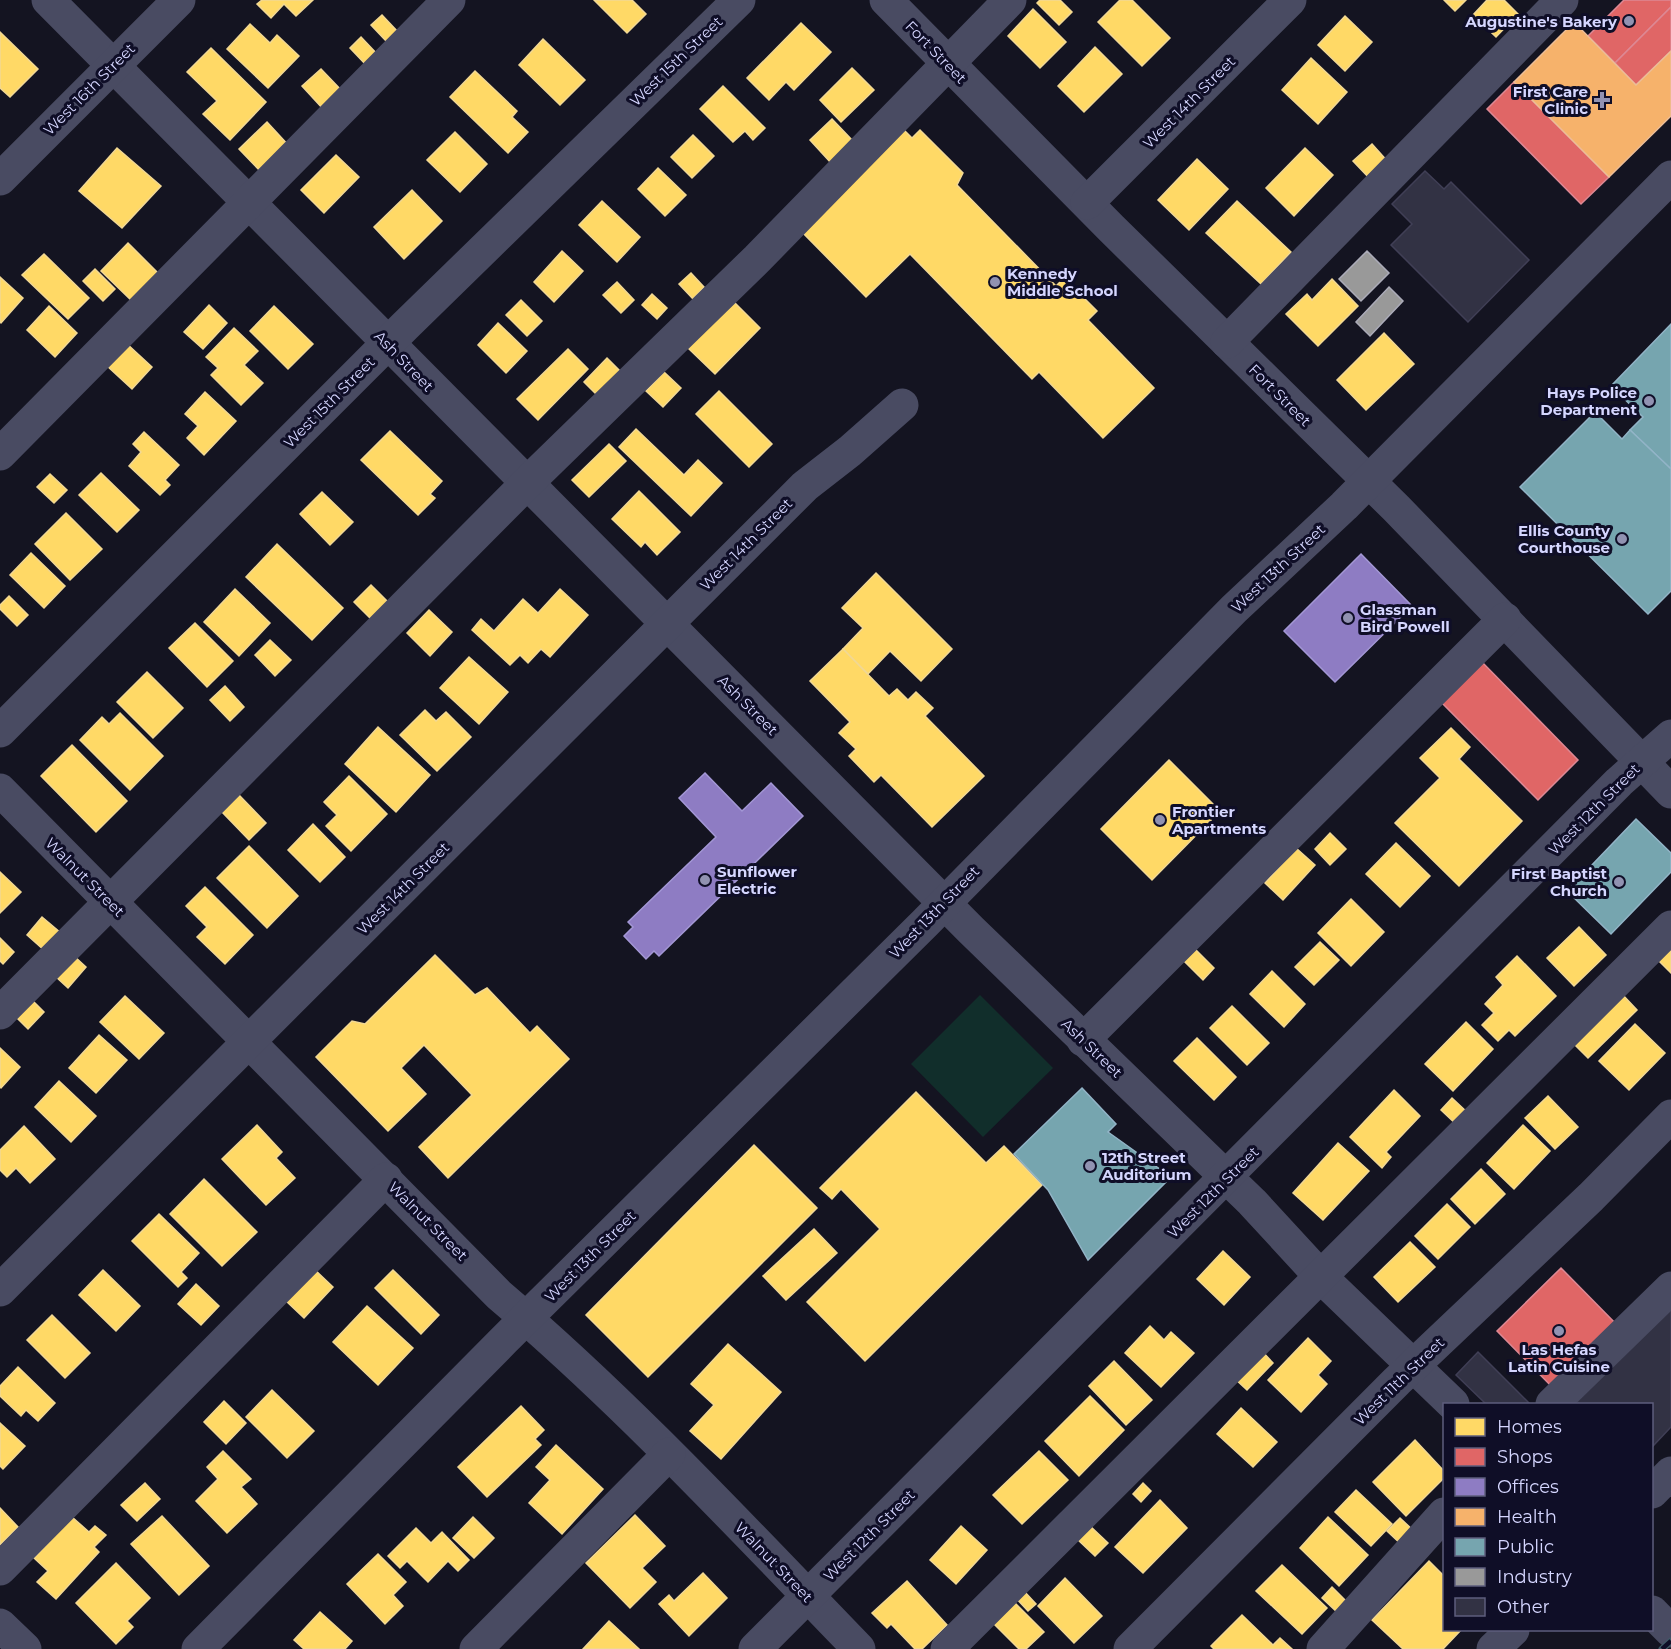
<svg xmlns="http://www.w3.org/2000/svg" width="1671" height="1649" viewBox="0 0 1671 1649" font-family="Montserrat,sans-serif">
<rect width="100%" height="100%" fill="#141421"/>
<path fill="#112e2b" d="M980,995L1053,1068L983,1137L911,1064Z"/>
<g fill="#ffd966" stroke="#f2d894" stroke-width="1.5">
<path d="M262,0H313L296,16L284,4L271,18L257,4Z"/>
<path d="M594,0H632L646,14L627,33Z"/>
<path d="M1040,0H1060L1072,12L1059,25L1037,3Z"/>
<path d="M1120,0H1132L1170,38L1142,66L1098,22Z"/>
<path d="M1444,0H1466L1455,11Z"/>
<path d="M1487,0H1504L1518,14L1496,37L1473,15Z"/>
<path d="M1033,9L1066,42L1040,68L1008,36Z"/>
<path d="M382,15L398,32L387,42L371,25Z"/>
<path d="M1345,16L1372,42L1345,71L1318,45Z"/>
<path d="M801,23L831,52L794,90L786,82L769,100L747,78Z"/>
<path d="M250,24L270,43L277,35L299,56L268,88L227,49Z"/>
<path d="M0,32L38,69L10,97L0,88Z"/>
<path d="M361,37L378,55L367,66L350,48Z"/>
<path d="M543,39L585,80L560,105L519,65Z"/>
<path d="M1095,47L1122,74L1084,112L1058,86Z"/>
<path d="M211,48L266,102L230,140L203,114L217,101L187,72Z"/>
<path d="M1311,58L1347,92L1318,124L1282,90Z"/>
<path d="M852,68L874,90L841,122L820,100Z"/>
<path d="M321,69L343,92L324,110L302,86Z"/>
<path d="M475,71L517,111L512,117L528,132L508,153L450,97Z"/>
<path d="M723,86L765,128L753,140L745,131L733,142L700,109Z"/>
<path d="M832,119L853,141L831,163L810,140Z"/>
<path d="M267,122L290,147L262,173L239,149Z"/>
<path d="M902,128L912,138L920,130L963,173L957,185L1056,286L1064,278L1097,311L1088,320L1154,388L1103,438L1039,372L1032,379L910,254L866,297L799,229Z"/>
<path d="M455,132L487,164L460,192L427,160Z"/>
<path d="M693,135L714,156L692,178L671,157Z"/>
<path d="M1372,144L1389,163L1371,180L1353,161Z"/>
<path d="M117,148L161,186L122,228L79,191Z"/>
<path d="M1305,148L1333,175L1294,216L1266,188Z"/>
<path d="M336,155L359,177L324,213L301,190Z"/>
<path d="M1197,159L1228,189L1189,230L1158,200Z"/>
<path d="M658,168L686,195L665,216L638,189Z"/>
<path d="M412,190L442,221L404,259L374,227Z"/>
<path d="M602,201L640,237L617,262L579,225Z"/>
<path d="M1237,201L1291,252L1261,284L1206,233Z"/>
<path d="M128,243L161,276L134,303L101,271Z"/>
<path d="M562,251L583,271L554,302L534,282Z"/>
<path d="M44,254L89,298L68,319L22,275Z"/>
<path d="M95,269L115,289L103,301L83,281Z"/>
<path d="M691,273L704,287L693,299L679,284Z"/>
<path d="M0,277L23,298L1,323L0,322Z"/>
<path d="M1332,279L1358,306L1318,346L1286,314L1307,294L1312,300Z"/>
<path d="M617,282L634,300L621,313L603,295Z"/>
<path d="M652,294L667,308L657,319L642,305Z"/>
<path d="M521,300L542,321L527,336L506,315Z"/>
<path d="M733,301L760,328L715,374L688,348Z"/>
<path d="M209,305L227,323L203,349L184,332Z"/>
<path d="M49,306L77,333L55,357L27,330Z"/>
<path d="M274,306L313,344L288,369L250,331Z"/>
<path d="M498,323L527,351L506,373L478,345Z"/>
<path d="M234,328L258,351L244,365L263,383L241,405L211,375L218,368L206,357Z"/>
<path d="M1384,333L1414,364L1366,410L1337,380Z"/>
<path d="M126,343L152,367L132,389L106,365Z"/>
<path d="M568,349L588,369L538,420L517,399Z"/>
<path d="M607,358L621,372L597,395L584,382Z"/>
<path d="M664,372L681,388L663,407L646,391Z"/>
<path d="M719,391L772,444L749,467L696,414Z"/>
<path d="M205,392L236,421L204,455L187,438L198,426L185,414Z"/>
<path d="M636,429L684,475L698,460L722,483L691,516L619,447Z"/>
<path d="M390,431L442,481L430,494L435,498L418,515L361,460Z"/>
<path d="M144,432L179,465L165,480L170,485L160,495L129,466L141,452L133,444Z"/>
<path d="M609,444L626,461L589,497L572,480Z"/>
<path d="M101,473L139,510L117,532L79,495Z"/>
<path d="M50,474L67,490L54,503L37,487Z"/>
<path d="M639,491L680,532L657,555L645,542L641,547L612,519Z"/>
<path d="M322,492L353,522L330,545L300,514Z"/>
<path d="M66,513L102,549L70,580L35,544Z"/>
<path d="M277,544L343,608L312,640L246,577Z"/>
<path d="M31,553L65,586L44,608L10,575Z"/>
<path d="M876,573L952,649L921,681L890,651L868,674L843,649L863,628L842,608Z"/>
<path d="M371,585L390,604L373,621L354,602Z"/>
<path d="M235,589L270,623L239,656L204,622Z"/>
<path d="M560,589L588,615L550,657L541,649L528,663L520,655L510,665L472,630L481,619L494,631L523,599L538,613Z"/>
<path d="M9,596L28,615L17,626L0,609V605Z"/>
<path d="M429,610L452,632L430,656L407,633Z"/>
<path d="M195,623L233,661L207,687L169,648Z"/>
<path d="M270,640L291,660L275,676L255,655Z"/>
<path d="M843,649L889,696L897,689L908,700L916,692L933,708L925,716L984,776L932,827L881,775L874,782L849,756L856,749L839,733L850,722L810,681Z"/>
<path d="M469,657L508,692L479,724L440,688Z"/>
<path d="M147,672L183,708L153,738L117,702Z"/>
<path d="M225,686L244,707L230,721L210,700Z"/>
<path d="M425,710L436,721L446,712L471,737L437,771L400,735Z"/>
<path d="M120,713L163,756L130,790L80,740L102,717L109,724Z"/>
<path d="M378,727L430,775L396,812L345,764Z"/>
<path d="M1451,728L1470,747L1459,759L1522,821L1459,886L1395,823L1440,778L1420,758Z"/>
<path d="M72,745L127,801L96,832L41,776Z"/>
<path d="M1169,760L1220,811L1152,880L1101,829Z"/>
<path d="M349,776L387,814L351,851L326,826L337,815L324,802Z"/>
<path d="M239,795L266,823L249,840L222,812Z"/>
<path d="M313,824L345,857L320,882L288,850Z"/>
<path d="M1330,833L1346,849L1330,865L1315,849Z"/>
<path d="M1396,843L1430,876L1400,907L1366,874Z"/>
<path d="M249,846L298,896L267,928L217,878Z"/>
<path d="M1296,848L1315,865L1283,900L1265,883Z"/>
<path d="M0,872L21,892L0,913Z"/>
<path d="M205,887L253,935L225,964L197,937L207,927L186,906Z"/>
<path d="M1351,899L1384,932L1351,966L1318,933Z"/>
<path d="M42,917L61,933L45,951L27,935Z"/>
<path d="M1579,927L1606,955L1574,986L1547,958Z"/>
<path d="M0,938L14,952L3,964L0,961Z"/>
<path d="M1671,941V973L1655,957Z"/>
<path d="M1320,942L1339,960L1314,985L1295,967Z"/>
<path d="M1195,949L1214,968L1203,980L1183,960Z"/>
<path d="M435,955L475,995L487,988L530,1033L537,1026L569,1059L448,1178L419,1147L472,1095L424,1045L401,1068L426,1094L388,1131L316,1057L352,1021L365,1024Z"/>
<path d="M74,956L86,967L68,988L55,976Z"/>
<path d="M1517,956L1556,996L1515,1036L1509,1030L1498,1041L1482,1025L1494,1013L1485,1004L1503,985L1496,977Z"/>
<path d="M1272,971L1305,1004L1284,1027L1250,994Z"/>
<path d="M1621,993L1637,1010L1588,1058L1572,1042Z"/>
<path d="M125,996L164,1033L139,1059L100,1022Z"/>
<path d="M33,1001L44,1012L28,1029L17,1018Z"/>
<path d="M1232,1006L1269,1043L1247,1065L1210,1028Z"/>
<path d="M1466,1022L1493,1049L1453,1091L1425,1064Z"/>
<path d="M1635,1024L1665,1053L1629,1090L1599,1061Z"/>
<path d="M99,1035L127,1060L96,1093L69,1068Z"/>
<path d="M1197,1038L1236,1077L1214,1100L1174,1061Z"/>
<path d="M0,1048L20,1067L1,1088L0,1087Z"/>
<path d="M59,1081L96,1116L71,1142L35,1107Z"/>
<path d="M1394,1090L1420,1116L1386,1152L1391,1157L1382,1168L1350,1137Z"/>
<path d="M916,1092L986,1163L1004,1146L1042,1185L865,1361L807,1302L880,1229L841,1189L832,1199L820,1188Z"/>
<path d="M1548,1096L1578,1127L1555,1149L1525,1118Z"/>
<path d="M1452,1098L1469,1114L1458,1126L1441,1110Z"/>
<path d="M257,1125L282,1152L276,1158L295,1178L266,1205L222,1159Z"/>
<path d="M1523,1125L1550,1151L1514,1189L1487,1163Z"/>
<path d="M24,1126L55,1159L30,1183L16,1168L7,1177L0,1170V1150Z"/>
<path d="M1338,1143L1369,1171L1323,1220L1293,1193Z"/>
<path d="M754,1145L817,1208L648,1377L586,1315Z"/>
<path d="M1481,1169L1505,1194L1475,1224L1451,1199Z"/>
<path d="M204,1179L257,1232L222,1266L170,1214Z"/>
<path d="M1447,1204L1470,1227L1438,1259L1415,1236Z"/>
<path d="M159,1214L199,1253L181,1272L187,1278L178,1287L132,1241Z"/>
<path d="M814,1229L837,1253L786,1300L763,1276Z"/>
<path d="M1410,1242L1435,1267L1398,1302L1374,1277Z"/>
<path d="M1223,1251L1250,1277L1224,1305L1197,1279Z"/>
<path d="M314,1269L333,1287L304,1318L285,1300Z"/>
<path d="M103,1270L140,1306L116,1331L79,1295Z"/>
<path d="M393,1270L439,1315L421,1334L375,1288Z"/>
<path d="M196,1284L219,1306L201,1325L178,1304Z"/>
<path d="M367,1306L413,1348L378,1385L333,1342Z"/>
<path d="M52,1315L90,1353L65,1378L27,1340Z"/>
<path d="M1150,1326L1164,1340L1171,1332L1194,1353L1161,1387L1125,1353Z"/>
<path d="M1308,1338L1331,1361L1318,1375L1327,1384L1301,1412L1268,1380Z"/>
<path d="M728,1344L781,1392L721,1459L690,1431L714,1405L691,1384Z"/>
<path d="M1260,1349L1273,1363L1247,1390L1233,1377Z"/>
<path d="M1114,1361L1152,1400L1126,1425L1089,1386Z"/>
<path d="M18,1367L55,1403L38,1421L26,1410L21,1416L0,1396V1386Z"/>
<path d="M272,1390L314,1431L287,1458L246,1417Z"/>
<path d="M1090,1396L1124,1430L1079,1476L1045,1441Z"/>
<path d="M224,1401L246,1423L226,1444L204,1422Z"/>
<path d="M521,1406L544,1430L535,1439L541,1445L487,1497L458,1467Z"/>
<path d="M1241,1408L1277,1442L1253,1467L1217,1434Z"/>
<path d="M0,1423L25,1446L3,1469L0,1466Z"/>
<path d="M1415,1440L1444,1471V1478L1406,1516L1373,1482Z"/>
<path d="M556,1445L603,1489L562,1534L529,1503L550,1480L536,1467Z"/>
<path d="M223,1451L251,1479L241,1487L257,1504L227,1533L196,1501L218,1479L207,1467Z"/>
<path d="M1039,1451L1068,1480L1022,1524L993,1495Z"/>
<path d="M145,1483L160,1499L137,1521L121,1505Z"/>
<path d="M1143,1483L1151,1491L1141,1502L1133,1494Z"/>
<path d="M1356,1490L1392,1524L1371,1546L1335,1512Z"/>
<path d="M1160,1500L1187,1528L1143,1573L1115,1547Z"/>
<path d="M0,1508L18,1527L0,1545Z"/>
<path d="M635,1515L665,1546L642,1568L656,1582L630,1608L586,1563Z"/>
<path d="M162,1516L209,1566L179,1595L131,1544Z"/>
<path d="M72,1517L89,1532L95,1526L106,1535L94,1547L99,1552L56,1599L37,1582L48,1571L34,1558Z"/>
<path d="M473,1517L494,1538L474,1558L453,1538Z"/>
<path d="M1328,1517L1368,1555L1339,1586L1300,1548Z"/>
<path d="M1400,1518L1416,1533L1404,1547L1387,1531Z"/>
<path d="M1089,1525L1108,1543L1095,1556L1076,1538Z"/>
<path d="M961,1526L987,1550L956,1584L930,1560Z"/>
<path d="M416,1528L431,1543L442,1532L469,1560L458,1571L448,1561L428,1582L407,1561L400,1568L388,1556Z"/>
<path d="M378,1554L406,1582L393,1595L403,1606L385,1624L347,1584Z"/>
<path d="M1429,1561L1444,1576V1630H1461L1443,1649H1403L1372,1620Z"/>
<path d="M116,1563L150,1598L127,1621L133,1627L116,1644L76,1603Z"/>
<path d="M1282,1565L1327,1608L1302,1634L1256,1591Z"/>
<path d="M703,1573L727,1598L689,1636L659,1604L669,1595L674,1601Z"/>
<path d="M1065,1578L1102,1616L1074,1643L1038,1606Z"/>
<path d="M907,1581L947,1625L922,1649H915L891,1624L887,1628L872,1613Z"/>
<path d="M1332,1587L1348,1603L1338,1613L1322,1598Z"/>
<path d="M1023,1590L1036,1604L1028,1611L1015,1597Z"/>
<path d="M1012,1600L1044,1632L1026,1649H1019L991,1621Z"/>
<path d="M320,1612L352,1641L345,1649H304L294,1640Z"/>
<path d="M1242,1615L1273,1645L1280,1638L1292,1649H1214L1211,1646Z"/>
<path d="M609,1621L639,1649H583Z"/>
</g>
<g fill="#e06666" stroke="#dd8894" stroke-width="1.5">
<path d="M1624,0H1671V7L1615,63L1588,36Z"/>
<path d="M1671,7V51L1636,85L1615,63Z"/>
<path d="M1514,82L1609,177L1581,204L1487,109Z"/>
<path d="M1480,660L1578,760L1538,800L1440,701Z"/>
<path d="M1561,1268L1622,1330L1558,1393L1497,1331Z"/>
</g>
<g fill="#8e7cc3" stroke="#a397d5" stroke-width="1.5">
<path d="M1361,554L1412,606L1335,682L1284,631Z"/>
<path d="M705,773L742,811L771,783L803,816L659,956L654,951L646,959L624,936L633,927L628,922L716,837L679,798Z"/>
</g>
<path fill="#f6b26b" stroke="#ecbd97" stroke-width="1.5" d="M1574,22L1636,85L1671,51V116L1609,177L1514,82Z"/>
<g fill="#76a5af" stroke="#92b4c7" stroke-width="1.5">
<path d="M1671,324V469L1630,430L1643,417L1611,386Z"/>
<path d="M1595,412L1622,439L1630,430L1671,469V591L1648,614L1520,487Z"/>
<path d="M1636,819L1671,853V872L1611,934L1567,891Z"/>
<path d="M1082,1088L1116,1124L1108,1132L1171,1177L1088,1260L1048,1190L1014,1154Z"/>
</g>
<g fill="#999" stroke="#ababb8" stroke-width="1.5">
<path d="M1367,251L1389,273L1361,301L1339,279Z"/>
<path d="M1389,287L1403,301L1370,336L1356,322Z"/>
</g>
<g fill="#323244" stroke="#403f56" stroke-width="1.5">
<path d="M1425,171L1444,189L1451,182L1529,260L1468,322L1391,245L1412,224L1392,204Z"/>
<path d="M1671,1296V1427L1652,1447V1404H1580L1572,1397Z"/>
<path d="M1478,1352L1530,1404H1486L1456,1375Z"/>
</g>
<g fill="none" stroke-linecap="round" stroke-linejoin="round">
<g stroke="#494b62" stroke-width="33">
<path d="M48,0L971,930L1252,1202L1321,1277L1453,1404"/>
<path d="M886,0L1111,228L1396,508L1671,792"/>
<path d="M0,179L179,0"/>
<path d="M1087,203L1290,0"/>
<path d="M1227,342L1562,0"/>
<path d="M0,454L449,0"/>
<path d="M0,731L405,326L739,0"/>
<path d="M0,790L499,1295C627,1404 742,1528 859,1649"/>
<path d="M0,1013L527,483L757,259L1010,0"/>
<path d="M1083,1040L1505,619"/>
<path d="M0,1290L805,486L850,451L902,405"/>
<path d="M1552,1404L1671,1288"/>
<path d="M1652,1492L1671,1473"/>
<path d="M0,1569L386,1179"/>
<path d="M1652,1612L1671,1631"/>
<path d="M0,1625L25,1649"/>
<path d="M198,1649L504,1340L925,923L1234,609L1344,506L1671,177"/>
<path d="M476,1649L669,1454"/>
<path d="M755,1649L1619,782L1671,736"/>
<path d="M947,1649L1671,927"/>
<path d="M1130,1649L1397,1381L1591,1197L1671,1116"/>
<path d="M1323,1649L1444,1514"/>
<path d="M1493,1649L1513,1630"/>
</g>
<defs>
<path id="rail" d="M1662,1649L1671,1641"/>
</defs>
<use href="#rail" stroke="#405b68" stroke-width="7"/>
<use href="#rail" stroke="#0f0e27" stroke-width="4.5" stroke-dasharray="14" stroke-linecap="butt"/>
</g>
<g fill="#9192b1" stroke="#0f0e27" stroke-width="2">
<circle cx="1629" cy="21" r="6"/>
<path d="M1599 91h6v6h6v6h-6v6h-6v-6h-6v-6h6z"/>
<circle cx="995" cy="282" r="6"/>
<circle cx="1649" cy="401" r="6"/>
<circle cx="1622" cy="539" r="6"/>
<circle cx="1348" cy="618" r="6"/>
<circle cx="1160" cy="820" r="6"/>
<circle cx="705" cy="880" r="6"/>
<circle cx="1619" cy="882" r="6"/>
<circle cx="1090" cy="1166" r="6"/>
<circle cx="1559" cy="1331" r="6"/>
</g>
<g text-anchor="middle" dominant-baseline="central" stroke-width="6" stroke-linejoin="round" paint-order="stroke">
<g font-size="15" font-weight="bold" fill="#d5d6ff" stroke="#0f0e27" text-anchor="end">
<text x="1617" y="21">Augustine's Bakery</text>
<text x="1588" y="91">First Care<tspan x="1588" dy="17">Clinic</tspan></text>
<text x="1007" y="273" text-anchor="start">Kennedy<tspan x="1007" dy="17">Middle School</tspan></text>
<text x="1637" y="392">Hays Police<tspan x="1637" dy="17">Department</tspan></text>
<text x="1610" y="530">Ellis County<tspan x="1610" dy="17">Courthouse</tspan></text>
<text x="1360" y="609" text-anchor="start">Glassman<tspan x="1360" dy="17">Bird Powell</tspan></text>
<text x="1172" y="811" text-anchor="start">Frontier<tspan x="1172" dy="17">Apartments</tspan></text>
<text x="717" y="871" text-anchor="start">Sunflower<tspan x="717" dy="17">Electric</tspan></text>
<text x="1607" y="873">First Baptist<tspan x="1607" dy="17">Church</tspan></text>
<text x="1102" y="1157" text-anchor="start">12th Street<tspan x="1102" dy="17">Auditorium</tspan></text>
<text x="1559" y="1349" text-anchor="middle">Las Hefas<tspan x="1559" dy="17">Latin Cuisine</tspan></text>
</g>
<g font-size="15" fill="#d5d6ff" stroke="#0f0e27">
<text transform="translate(936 52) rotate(46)">Fort Street</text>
<text transform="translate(676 61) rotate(-44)">West 15th Street</text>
<text transform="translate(89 89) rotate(-45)">West 16th Street</text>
<text transform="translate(1189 102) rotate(-45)">West 14th Street</text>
<text transform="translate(404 361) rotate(46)">Ash Street</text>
<text transform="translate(1280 395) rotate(45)">Fort Street</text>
<text transform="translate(329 402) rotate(-45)">West 15th Street</text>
<text transform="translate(746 544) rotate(-45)">West 14th Street</text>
<text transform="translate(1278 568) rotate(-43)">West 13th Street</text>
<text transform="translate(748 705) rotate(45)">Ash Street</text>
<text transform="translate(1594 809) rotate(-45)">West 12th Street</text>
<text transform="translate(85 877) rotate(45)">Walnut Street</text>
<text transform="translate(403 888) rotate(-45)">West 14th Street</text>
<text transform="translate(934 912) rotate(-46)">West 13th Street</text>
<text transform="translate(1092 1048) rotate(44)">Ash Street</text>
<text transform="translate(1213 1192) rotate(-45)">West 12th Street</text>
<text transform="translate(428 1221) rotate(45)">Walnut Street</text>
<text transform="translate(590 1256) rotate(-45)">West 13th Street</text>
<text transform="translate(1399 1381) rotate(-44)">West 11th Street</text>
<text transform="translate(869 1535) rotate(-45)">West 12th Street</text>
<text transform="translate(774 1562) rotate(46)">Walnut Street</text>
</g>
</g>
<rect x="1443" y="1403" width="210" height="228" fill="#0f0e27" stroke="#5e5e7d" stroke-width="1.5"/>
<rect x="1455" y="1418" width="30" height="18" fill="#ffd966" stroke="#5e5e7d" stroke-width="1.5"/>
<text x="1497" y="1433" font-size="18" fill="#d5d6ff">Homes</text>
<rect x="1455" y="1448" width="30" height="18" fill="#e06666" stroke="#5e5e7d" stroke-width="1.5"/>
<text x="1497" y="1463" font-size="18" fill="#d5d6ff">Shops</text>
<rect x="1455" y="1478" width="30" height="18" fill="#8e7cc3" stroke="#5e5e7d" stroke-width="1.5"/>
<text x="1497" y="1493" font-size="18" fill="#d5d6ff">Offices</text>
<rect x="1455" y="1508" width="30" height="18" fill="#f6b26b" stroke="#5e5e7d" stroke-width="1.5"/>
<text x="1497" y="1523" font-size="18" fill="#d5d6ff">Health</text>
<rect x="1455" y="1538" width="30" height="18" fill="#76a5af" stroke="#5e5e7d" stroke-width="1.5"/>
<text x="1497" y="1553" font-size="18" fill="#d5d6ff">Public</text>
<rect x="1455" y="1568" width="30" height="18" fill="#999999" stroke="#5e5e7d" stroke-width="1.5"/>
<text x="1497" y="1583" font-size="18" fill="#d5d6ff">Industry</text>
<rect x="1455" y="1598" width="30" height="18" fill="#323244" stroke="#5e5e7d" stroke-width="1.5"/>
<text x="1497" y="1613" font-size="18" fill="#d5d6ff">Other</text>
</svg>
